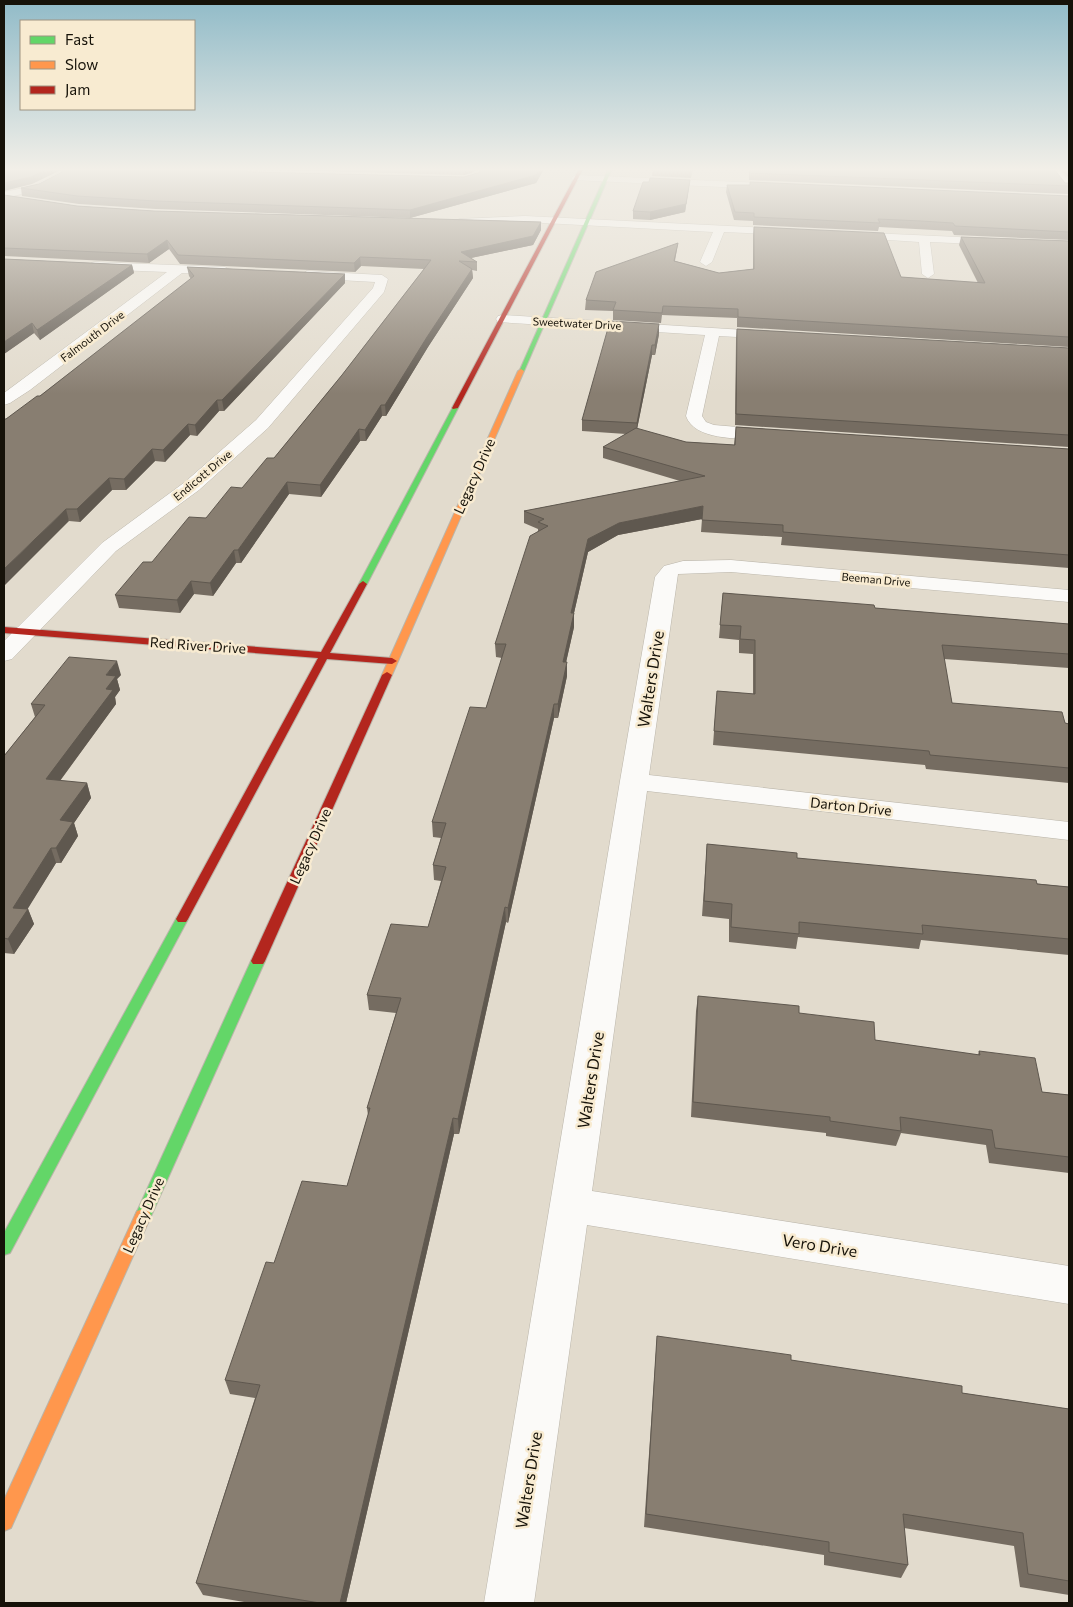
<svg xmlns="http://www.w3.org/2000/svg" width="1073" height="1607" viewBox="0 0 1073 1607" font-family="Commissioner,sans-serif">
<rect width="100%" height="100%" fill="#e2dbcd"/>
<g fill="none" stroke-linecap="round" stroke-linejoin="round">
<defs>
<g id="street">
<path d="M67,169H79L40,190L4,198V192L33,186Z"/>
<path d="M1048,169H1058L1069,181V190L1065,189Z"/>
<path d="M576,175L787,184L792,187L787,190L573,180L571,178Z"/>
<path d="M525,216L791,229L797,232L791,235L724,232L712,262L706,266L700,262L713,232L525,222L459,225L454,222L459,219Z"/>
<path d="M848,232L1069,242V248L930,242L934,274L928,278L922,274L919,242L844,237L842,235L844,233Z"/>
<path d="M95,262L225,267L231,271L225,275L182,273L30,390L10,403L4,405V393L167,272L91,269L89,266L91,263Z"/>
<path d="M307,271L382,275L388,279L384,292L268,428L199,490L116,551L12,659L4,661V641L102,543L185,482L256,420L373,288L375,282L303,278L301,275Z"/>
<path d="M503,315L778,332L780,335L778,338L773,339L719,336L702,416L706,422L714,425L773,430L779,431L782,435L779,439L773,440C749,438 695,443 686,416L705,335L498,322L496,319L498,316Z"/>
<path d="M731,560L1069,590V602L731,572L678,574L649,775L1069,822V840L647,791L592,1191L1069,1266V1304L587,1225L534,1603H484L620,781L655,577L664,566L683,561Z"/>
</g>
<g id="fast">
<path d="M608,169H612L524,371L519,372Z"/>
<path d="M453,407L458,408L367,584L363,587L360,586L359,584Z"/>
<path d="M182,915L186,916L188,919L10,1253L4,1255V1233L176,919L178,916Z"/>
<path d="M258,956L263,958L265,961L151,1216L149,1221L143,1223L137,1221L135,1216L251,961L253,958Z"/>
</g>
<g id="slow">
<path d="M521,369L524,371L392,675L387,678L384,677L382,675L518,371Z"/>
<path d="M143,1209L149,1211L151,1216L11,1528L4,1531V1500L137,1211Z"/>
</g>
<g id="jam">
<path d="M579,169H583L458,408L453,409L452,408Z"/>
<path d="M363,581L367,584L330,653L392,658L397,661L392,664L327,659L188,919L186,922H178L176,919L318,658L4,633V627L321,652L359,584Z"/>
<path d="M387,672L392,675L265,961L263,964H253L251,961L382,675Z"/>
</g>
</defs>
<use href="#street" stroke="#bab5aa" stroke-width="1"/>
<use href="#fast" stroke="#bab5aa" stroke-width="2"/>
<use href="#slow" stroke="#bab5aa" stroke-width="2"/>
<use href="#jam" stroke="#bab5aa" stroke-width="2"/>
<use href="#street" fill="#fbfaf8" fill-rule="evenodd"/>
<use href="#fast" fill="#63d668" fill-rule="evenodd"/>
<use href="#slow" fill="#ff974d" fill-rule="evenodd"/>
<use href="#jam" fill="#b3261e" fill-rule="evenodd"/>
</g>
<g fill="#756c61">
<path d="M252,169H477L471,173L464,175Z"/>
<path d="M484,169H544L536,183L410,218L156,209L79,204L22,196L21,188L39,184L249,172L464,177L478,173Z"/>
<path d="M653,169H693L691,178L652,176Z"/>
<path d="M749,169H1054L1065,183H1069V195V194L749,180Z"/>
<path d="M1060,169H1069V178Z"/>
<path d="M690,180L685,212L650,220L633,219V211L649,182Z"/>
<path d="M727,185L1069,196V241V240L954,235L952,231L879,227L878,231L753,225V221L734,220L726,192Z"/>
<path d="M4,195L77,206L154,211L541,222V230L533,245L471,258L477,262V271L472,270L473,278L428,347L386,416H382L366,441H360L321,497L289,494L241,563H236L213,596L194,594L180,613L119,608L115,595L152,562L242,488L274,458L342,375L424,269L361,266L355,272L180,264L169,249L149,263L4,256Z"/>
<path d="M754,227L901,277L978,283L959,245L961,237L1069,241V348V347L737,327V318L662,315L661,323L613,320V311L585,310L586,300L678,243L675,261L719,273L753,269V235Z"/>
<path d="M4,259L132,265L134,273L40,340L34,333L4,354Z"/>
<path d="M187,267L345,274V283L224,411H219L197,436L190,435L165,462L155,461L126,490H112L80,522L69,521L6,419L40,396L191,279L189,276Z"/>
<path d="M737,329L1069,348V448V447L735,425L736,339Z"/>
<path d="M659,334L655,355H652L637,429L686,442L734,445L736,427L1069,449V568L781,545L782,537L701,532L702,519L618,535L588,552L574,613V627L566,662L567,676L558,718H554L508,923L506,922L459,1134H454L346,1603H250L203,1595L196,1583L255,1398L230,1394L225,1380L274,1263L347,1186L368,1115L367,1108L396,1013L369,1010L367,995L428,927L441,881L434,880L433,865L441,838L433,837L432,822L486,708L502,658L496,657L495,644L538,531V529L524,523V511L680,481L603,458V447L626,434L582,431V420Z"/>
<path d="M723,593L875,608L1069,624V668L944,659L952,703L1069,724V783L926,769L925,765L713,745L717,691L753,694V654L739,653V640L719,638Z"/>
<path d="M121,675L117,679L120,690L115,697L116,704L60,781L87,783L91,798L74,823L78,836L61,863H56L27,909H28L34,924L14,954L4,953V756L35,717L31,704Z"/>
<path d="M707,844L797,858L1069,887V955L921,940L919,949L798,937L796,949L729,942V919L702,916L706,859Z"/>
<path d="M698,996L799,1013L875,1040L978,1055L979,1051L1042,1092L1069,1095V1173L989,1163L986,1145L901,1133L896,1146L826,1136V1133L691,1117L696,1011Z"/>
<path d="M657,1336L791,1360L962,1393L1069,1409V1595L1020,1587L1014,1546L904,1528L908,1565L901,1578L824,1565V1555L644,1527L656,1351Z"/>
</g>
<g fill="#5f584f">
<path d="M47,169H63L32,184L4,191V183Z"/>
<path d="M464,169H477L471,173L464,175Z"/>
<path d="M540,169H544L536,183L410,218V210Z"/>
<path d="M690,180L685,212L650,220V212Z"/>
<path d="M541,222V230L533,245L461,260V252Z"/>
<path d="M167,240L169,249L149,263L147,254Z"/>
<path d="M360,257L361,266L355,272L354,263Z"/>
<path d="M132,265L134,273L40,340L37,330Z"/>
<path d="M472,269L473,278L428,347L386,416L385,405L427,337Z"/>
<path d="M345,274V283L224,411L222,400Z"/>
<path d="M32,323L34,333L4,354V342Z"/>
<path d="M659,324V334L655,355V345Z"/>
<path d="M652,345V355L636,434L637,423Z"/>
<path d="M217,400L219,411L197,436L195,425Z"/>
<path d="M381,405L382,416L366,441L365,430Z"/>
<path d="M188,424L190,435L165,462L163,450Z"/>
<path d="M359,429L360,441L321,497L320,485Z"/>
<path d="M152,449L155,461L126,490L124,479Z"/>
<path d="M109,478L112,490L80,522L77,509Z"/>
<path d="M287,482L289,494L241,563L238,550Z"/>
<path d="M703,506L702,519L618,535L588,552L571,626V613L588,539L619,523Z"/>
<path d="M66,509L69,521L4,586V569Z"/>
<path d="M234,550L236,563L213,596L210,583Z"/>
<path d="M191,581L194,594L180,613L177,600Z"/>
<path d="M574,613V627L563,676V662Z"/>
<path d="M117,661L121,675L117,679L120,690L115,697L116,704L50,794L46,779L106,689V675Z"/>
<path d="M567,662V676L558,718V704Z"/>
<path d="M554,704V718L508,923V908Z"/>
<path d="M87,783L91,798L74,823L78,836L61,863L56,848L60,820Z"/>
<path d="M51,848L56,863L19,923L13,908Z"/>
<path d="M505,907L506,922L459,1134L458,1119Z"/>
<path d="M28,909L34,924L14,954L8,939Z"/>
<path d="M453,1118L454,1134L346,1603H340Z"/>
</g>
<g fill="#887e71" stroke="#5f584f">
<path d="M4,169H47L31,177L4,183Z"/>
<path d="M68,169H241L249,172L464,177L478,173L484,169H540L536,175L410,210L155,201L77,196L21,188L39,184Z"/>
<path d="M653,169H692V171Z"/>
<path d="M750,169H1054L1065,183H1069V186L750,173Z"/>
<path d="M650,178L690,180L686,204L650,212L633,211L643,182H649Z"/>
<path d="M750,182L1069,196V232L955,226L953,223L921,221L878,219L880,223L754,217V213L735,212L727,185H750Z"/>
<path d="M4,195L77,206L154,211L541,222L533,236L461,252L477,262L459,261L472,269L427,337L385,405H381L365,430L359,429L320,485L287,482L238,550H234L210,583L191,581L177,600L115,595L143,562H152L189,517L206,518L231,487L242,488L267,458H274L342,375L431,260L360,257L354,263L178,255L167,240L147,254L4,248Z"/>
<path d="M754,227L884,233L901,277L985,283L961,237L1069,241V337L738,317V309L663,306L662,313L613,310L616,302L586,300L596,272L678,243L674,261L719,273L754,269Z"/>
<path d="M4,259L132,265L37,330L32,323L4,342Z"/>
<path d="M187,267L345,274L222,400H217L195,425L188,424L163,450L152,449L124,479L109,478L77,509H66L4,569V419H6L37,396H40L194,276Z"/>
<path d="M610,321L659,324L655,345H652L637,423L582,420Z"/>
<path d="M737,329L1069,348V435L736,414Z"/>
<path d="M736,427L1069,449V555L783,532V525L702,520L703,506L619,523L588,539L571,613H574L563,662H567L558,704H554L508,908L505,907L458,1119L453,1118L340,1603H320L196,1583L260,1385L225,1380L266,1262L274,1263L302,1181L347,1186L370,1108H367L401,998L367,995L391,924L428,927L446,867L433,865L446,823L432,822L470,707L486,708L506,644H495L530,536L548,526L538,522L544,519L524,511L705,476L603,447L636,428L686,442L735,445Z"/>
<path d="M723,593L874,605L875,608L1069,624V654L942,645L952,703L1062,712L1065,723L1069,724V768L930,755L929,751L714,731L717,691L755,694V640L740,639L741,626L720,625Z"/>
<path d="M69,657L117,661L106,675L116,676L106,689L113,690L46,779L87,783L60,820L73,822L56,848H51L13,908L28,909L8,939L4,938V756L45,705L31,704Z"/>
<path d="M707,844L797,853V858L1036,880L1037,884L1069,887V939L922,925L923,934L799,922V934L731,927L732,904L704,901Z"/>
<path d="M698,996L799,1006V1013L874,1022L875,1040L980,1055L979,1051L1035,1058L1042,1092L1069,1095V1157L995,1148L992,1130L900,1117L901,1131L830,1121V1117L693,1102Z"/>
<path d="M657,1336L791,1355V1360L962,1386V1393L1069,1409V1581L1028,1574L1023,1533L903,1514L908,1565L829,1552V1542L646,1514Z"/>
</g>
<linearGradient id="sky" x2="0" y2="1"><stop stop-color="#91bbc8"/><stop offset="0.43" stop-color="#f2efe8"/><stop offset="1" stop-color="#f2efe8" stop-opacity="0"/></linearGradient>
<rect width="1073" height="394" fill="url(#sky)"/>
<g text-anchor="middle" dominant-baseline="central" stroke-width="5" stroke-linejoin="round" paint-order="stroke">
<g font-size="11" fill="#161209" stroke="#f8ebd1">
<text transform="translate(577 323) rotate(3)">Sweetwater Drive</text>
<text transform="translate(92 336) rotate(-37)">Falmouth Drive</text>
<text transform="translate(202 475) rotate(-40)">Endicott Drive</text>
<text transform="translate(876 579) rotate(5)">Beeman Drive</text>
</g>
<g font-size="14" fill="#161209" stroke="#f8ebd1">
<text transform="translate(474 476) rotate(-66)">Legacy Drive</text>
<text transform="translate(198 645) rotate(4)">Red River Drive</text>
<text transform="translate(851 806) rotate(6)">Darton Drive</text>
<text transform="translate(310 846) rotate(-66)">Legacy Drive</text>
<text transform="translate(143 1215) rotate(-66)">Legacy Drive</text>
</g>
<g font-size="16" fill="#161209" stroke="#f8ebd1">
<text transform="translate(650 679) rotate(-81)">Walters Drive</text>
<text transform="translate(590 1080) rotate(-81)">Walters Drive</text>
<text transform="translate(820 1245) rotate(9)">Vero Drive</text>
<text transform="translate(528 1480) rotate(-81)">Walters Drive</text>
</g>
</g>
<rect width="1073" height="1607" fill="none" stroke="#161209" stroke-width="10"/>
<rect x="20" y="20" width="175" height="90" fill="#f8ebd1" stroke="#9e9481"/>
<rect x="30" y="36" width="25" height="8" fill="#63d668" stroke="#9e9481"/>
<text x="65" y="45" font-size="15" fill="#161209">Fast</text>
<rect x="30" y="61" width="25" height="8" fill="#ff974d" stroke="#9e9481"/>
<text x="65" y="70" font-size="15" fill="#161209">Slow</text>
<rect x="30" y="86" width="25" height="8" fill="#b3261e" stroke="#9e9481"/>
<text x="65" y="95" font-size="15" fill="#161209">Jam</text>
</svg>
